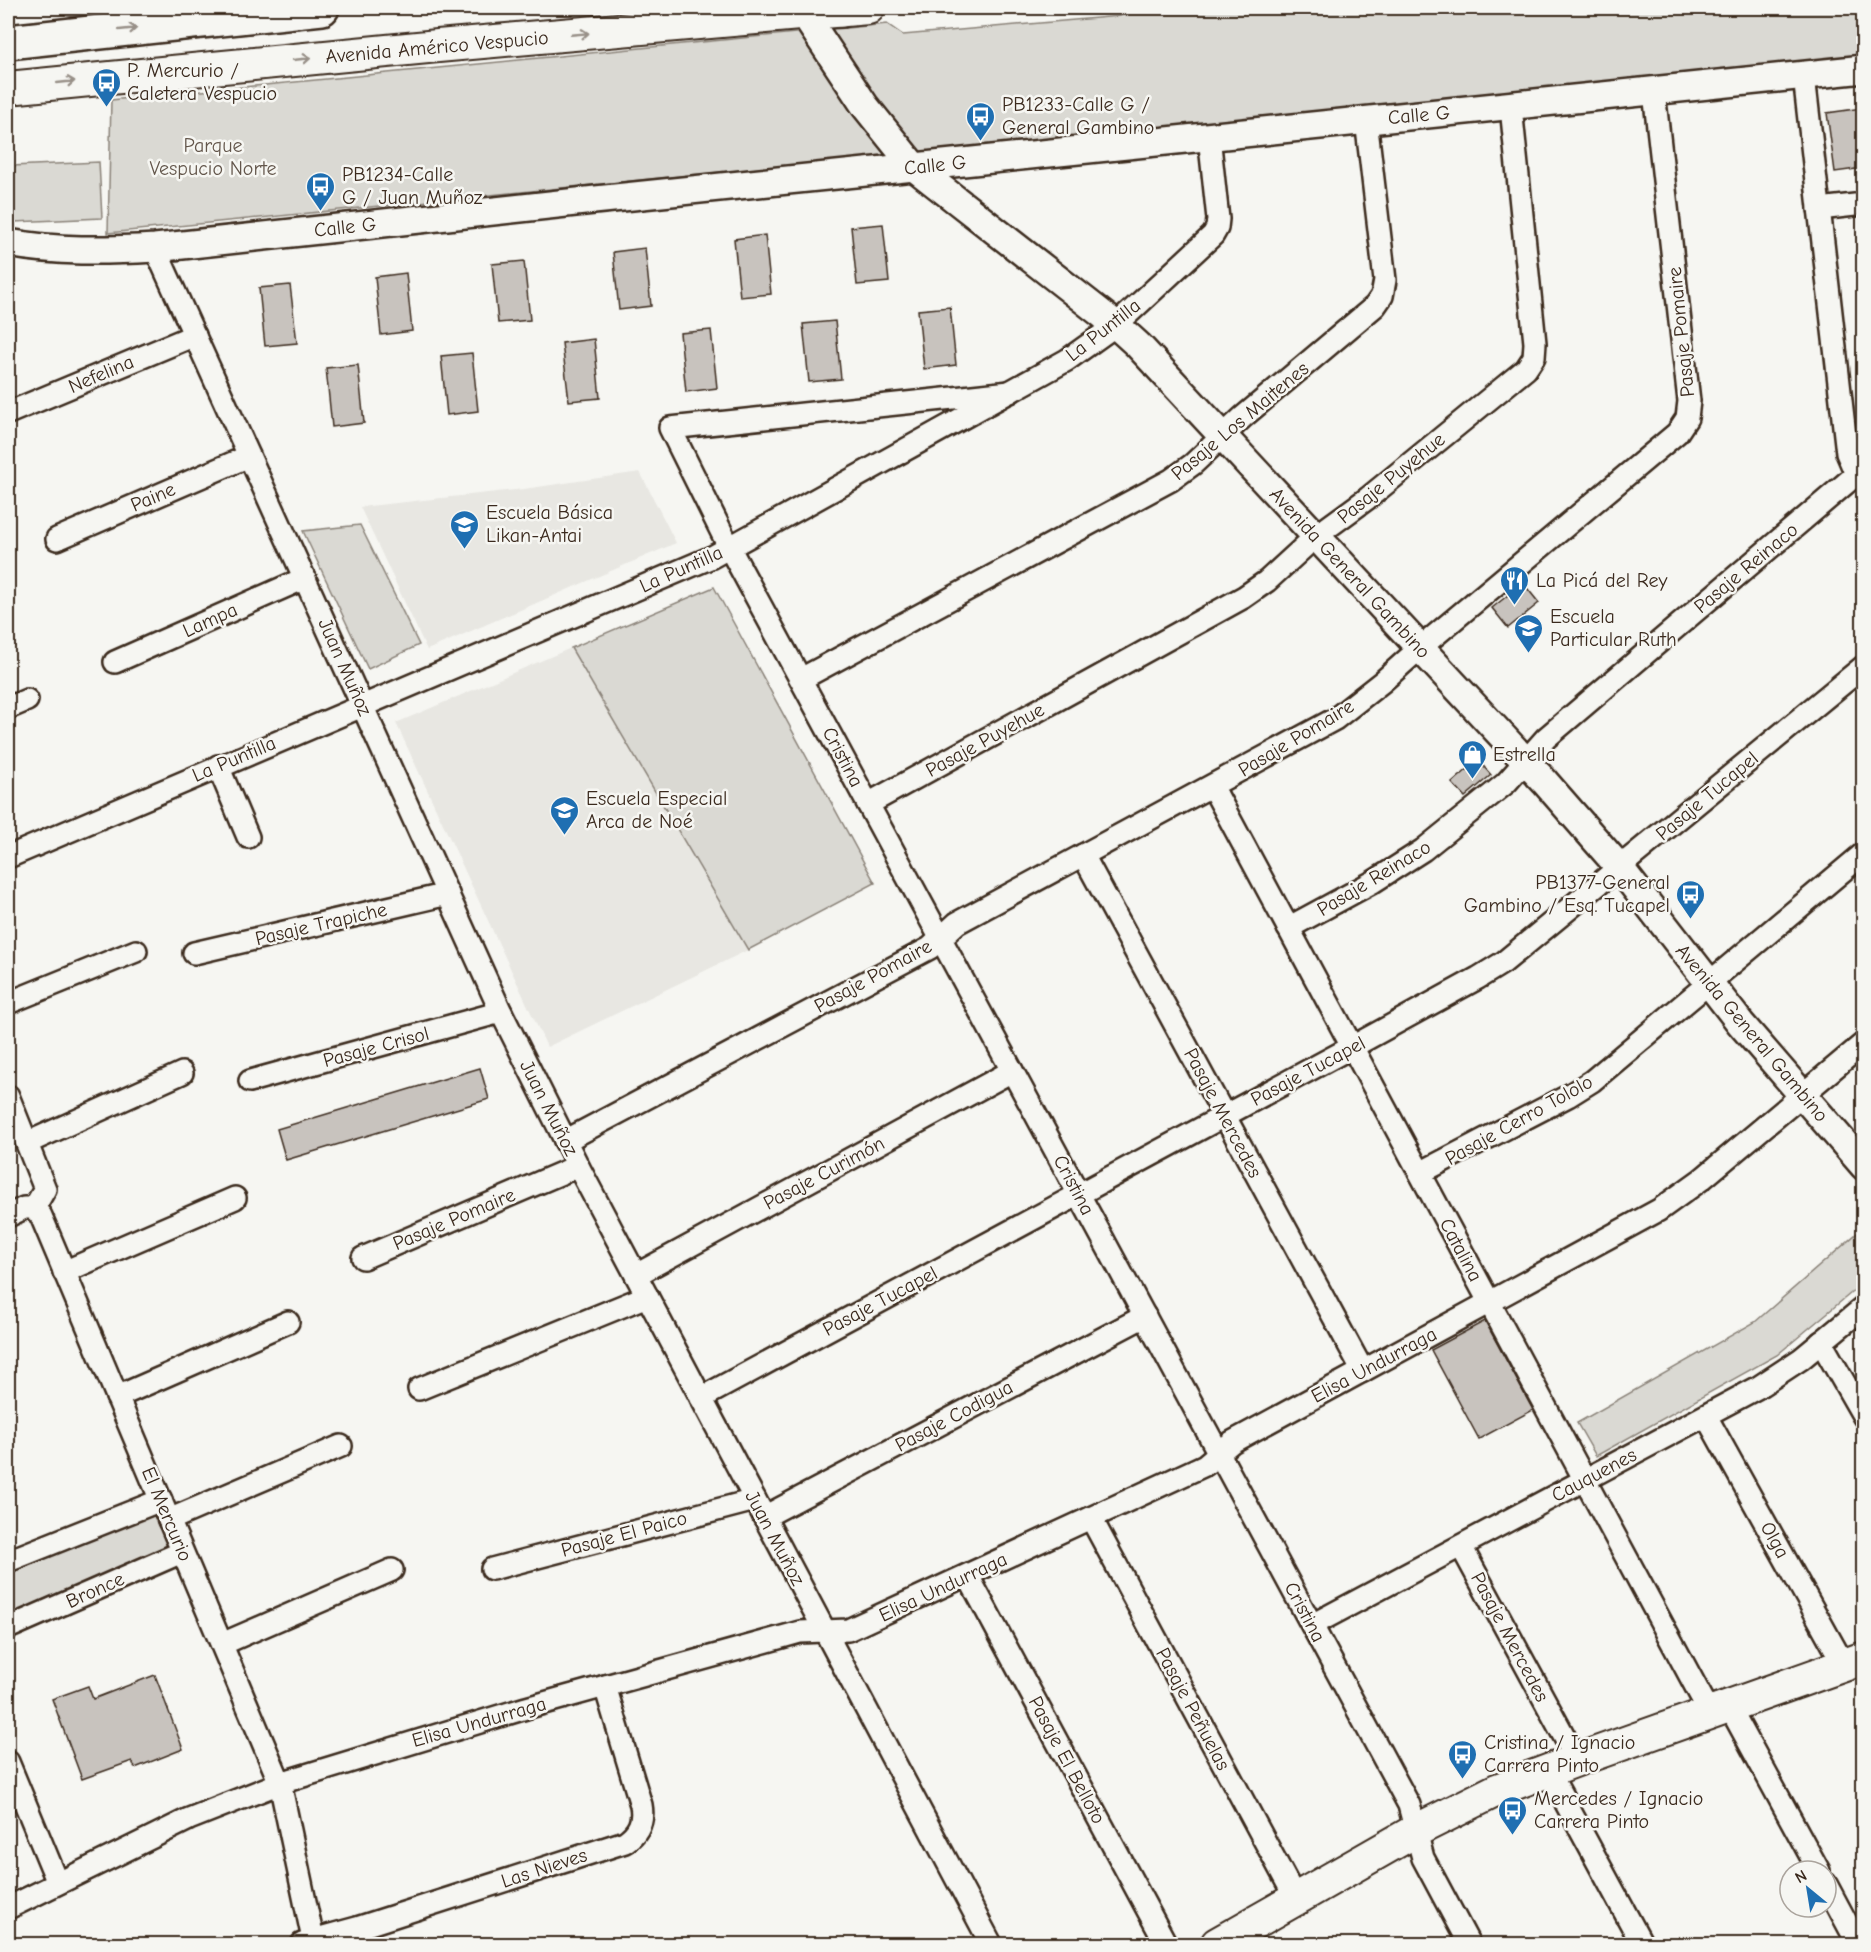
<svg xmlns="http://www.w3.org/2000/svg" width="1871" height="1952" viewBox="0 0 1871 1952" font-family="'Comic Neue',sans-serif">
<rect width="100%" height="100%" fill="#f6f6f2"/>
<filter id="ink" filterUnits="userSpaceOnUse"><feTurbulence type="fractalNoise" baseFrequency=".0167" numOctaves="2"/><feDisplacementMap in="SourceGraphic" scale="12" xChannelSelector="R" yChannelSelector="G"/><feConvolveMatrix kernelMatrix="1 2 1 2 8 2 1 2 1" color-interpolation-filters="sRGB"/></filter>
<g filter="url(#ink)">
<g fill="#e8e7e2">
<path d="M640,472L676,543L427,650L360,507L524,489Z"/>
<path d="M571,648L748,950L547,1047L396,723Z"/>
</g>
<g fill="#dad9d3" stroke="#8a8278" stroke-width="1.5">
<path d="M1133,8H1863V63L1316,121L943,150L108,233L111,100L887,24L903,35L1120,16Z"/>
<path d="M99,162L102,218L14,222L12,166Z"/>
<path d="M360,525L419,645L368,669L303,531Z"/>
<path d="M714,587L875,883L748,950L571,648Z"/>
<path d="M1863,1228V1283L1777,1355L1596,1456L1577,1423L1755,1322Z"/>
<path d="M154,1510L170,1545L8,1616V1573Z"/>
</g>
<g fill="#c8c3be" stroke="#3b2a1e" stroke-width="1.5">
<path d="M1862,108L1863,168L1835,172L1827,113Z"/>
<path d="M883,224L889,282L857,285L851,227Z"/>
<path d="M765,235L771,294L740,297L734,239Z"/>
<path d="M645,248L651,306L619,310L613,252Z"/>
<path d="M524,261L530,320L498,323L492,264Z"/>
<path d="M406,273L412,331L381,335L375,277Z"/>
<path d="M290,285L297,343L265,346L259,288Z"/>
<path d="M950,307L956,365L924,369L918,310Z"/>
<path d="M835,321L841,379L809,382L803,324Z"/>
<path d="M711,330L717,388L686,392L680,333Z"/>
<path d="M594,339L600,398L569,401L562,343Z"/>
<path d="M472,353L478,411L447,415L441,356Z"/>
<path d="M358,365L364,423L332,427L326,368Z"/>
<path d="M1523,583L1539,603L1508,628L1492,608Z"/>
<path d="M1478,760L1491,775L1465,797L1452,783Z"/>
<path d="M480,1068L489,1099L286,1160L277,1129Z"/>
<path d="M1485,1321L1533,1410L1479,1439L1431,1350Z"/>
<path d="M155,1675L183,1749L135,1768L132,1761L82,1779L52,1699L88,1686L93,1699Z"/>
</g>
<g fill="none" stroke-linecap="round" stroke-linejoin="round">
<defs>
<g id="minor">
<path d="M1804,76L1847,453L1853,467L1864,480"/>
<path d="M1819,209L1864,204"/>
<path d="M155,248L501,1012L578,1166L991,1944"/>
<path d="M1010,392L670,428L729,547L1409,1805L1423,1858L1469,1944"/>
<path d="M8,413L195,335"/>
<path d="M57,539L249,456"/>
<path d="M115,662L305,578"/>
<path d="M801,679L1171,480L1193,464L1243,417L1375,306L1382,296L1385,280L1366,120"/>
<path d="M8,708L27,700"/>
<path d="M218,766L248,837"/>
<path d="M1212,786L1710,1713"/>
<path d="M868,804L1244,597L1267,581L1316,536L1368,498L1526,369L1534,357L1535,343L1511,107"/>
<path d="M1083,855L1363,1371"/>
<path d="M8,857L712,557L1067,360L1116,325L1213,235L1217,228L1218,219L1209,136"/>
<path d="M1288,928L1373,882L1423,850L1506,783L1546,738L1858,473"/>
<path d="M194,953L448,894"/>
<path d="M8,1003L136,951"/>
<path d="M250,1081L501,1012"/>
<path d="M8,1096L45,1189L34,1208"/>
<path d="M565,1141L930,948L957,923L1335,719L1382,682L1420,648L1677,433L1687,418L1689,401L1654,92"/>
<path d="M27,1143L182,1073"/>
<path d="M1420,1173L1568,1096L1592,1081L1864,853"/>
<path d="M34,1208L41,1216L280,1783L314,1944"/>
<path d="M8,1216L24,1208H34"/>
<path d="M363,1258L578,1166"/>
<path d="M64,1272L235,1198"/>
<path d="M636,1275L1012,1071"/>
<path d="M1821,1342L1864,1417"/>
<path d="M419,1389L647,1296"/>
<path d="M117,1397L288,1322"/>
<path d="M701,1398L1352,1047L1478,978L1504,962L1864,666"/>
<path d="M1706,1416L1844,1665"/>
<path d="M764,1517L1145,1316"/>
<path d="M1091,1518L1296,1899"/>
<path d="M169,1520L341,1446"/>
<path d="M1461,1546L1577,1760"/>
<path d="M8,1561L161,1500"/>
<path d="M492,1569L755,1500"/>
<path d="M968,1576L1166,1944"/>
<path d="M1312,1625L1757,1388L1801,1359L1864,1307"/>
<path d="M8,1628L182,1552"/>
<path d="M222,1644L392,1570"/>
<path d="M1729,1706L1819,1871"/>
<path d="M8,1762L58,1883"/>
<path d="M1548,1770L1642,1944"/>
<path d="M1826,1884L1858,1944"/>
<path d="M8,1908L189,1819L280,1783L526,1708L800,1632L848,1630L1205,1465L1232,1442L1659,1210L1702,1179L1864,1043"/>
<path d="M302,1944L313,1940L357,1928L625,1842C639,1832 644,1821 641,1805L605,1686"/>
</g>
<g id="tertiary">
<path d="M804,14L865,106L914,167L1116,325L1138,345L1545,782L1620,868L1741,1024L1864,1166"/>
<path d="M8,243C57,252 105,251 155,248C724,183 1294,131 1864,69"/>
</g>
<g id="secondary">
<path d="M8,88L438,46L868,8"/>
<path d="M1217,1944L1415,1831L1497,1790L1577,1760L1864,1658"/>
</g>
<g id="motorway">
<path d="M754,8L841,10"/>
<path d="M8,42L322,8"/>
</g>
</defs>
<use href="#minor" stroke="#3b2a1e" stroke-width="26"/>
<use href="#tertiary" stroke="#3b2a1e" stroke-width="32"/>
<use href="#secondary" stroke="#3b2a1e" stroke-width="36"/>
<use href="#motorway" stroke="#3b2a1e" stroke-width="38"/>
<use href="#minor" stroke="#f6f6f2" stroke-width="21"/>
<use href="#tertiary" stroke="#f6f6f2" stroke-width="27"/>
<use href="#secondary" stroke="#f6f6f2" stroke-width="32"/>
<use href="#motorway" stroke="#f6f6f2" stroke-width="33"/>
</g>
<defs><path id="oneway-shaft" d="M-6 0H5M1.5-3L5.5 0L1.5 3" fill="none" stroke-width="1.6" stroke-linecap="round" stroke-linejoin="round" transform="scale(1.5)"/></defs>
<g stroke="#989088">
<use href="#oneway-shaft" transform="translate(128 29) rotate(-6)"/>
<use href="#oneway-shaft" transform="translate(580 34) rotate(-5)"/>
<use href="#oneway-shaft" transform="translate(302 59) rotate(-6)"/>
<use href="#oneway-shaft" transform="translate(66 82) rotate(-6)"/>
</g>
</g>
<defs>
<symbol id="bus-pin" viewBox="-11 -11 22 30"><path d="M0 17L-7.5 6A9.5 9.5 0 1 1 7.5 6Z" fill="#1f6fb2" stroke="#f6f6f2"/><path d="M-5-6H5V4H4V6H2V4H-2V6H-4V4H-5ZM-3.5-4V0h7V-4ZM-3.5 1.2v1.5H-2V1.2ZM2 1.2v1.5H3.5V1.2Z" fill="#fff"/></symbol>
<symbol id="school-pin" viewBox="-11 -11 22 30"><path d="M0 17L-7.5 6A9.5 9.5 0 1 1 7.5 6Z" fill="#1f6fb2" stroke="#f6f6f2"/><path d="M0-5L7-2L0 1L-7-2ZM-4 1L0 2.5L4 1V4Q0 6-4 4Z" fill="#fff"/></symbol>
<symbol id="restaurant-pin" viewBox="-11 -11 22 30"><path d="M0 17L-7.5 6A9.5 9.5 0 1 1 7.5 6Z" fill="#1f6fb2" stroke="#f6f6f2"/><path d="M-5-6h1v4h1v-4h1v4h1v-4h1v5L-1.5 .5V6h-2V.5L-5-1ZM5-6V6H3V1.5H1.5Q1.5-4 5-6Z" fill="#fff"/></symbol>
<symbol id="shop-pin" viewBox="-11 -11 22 30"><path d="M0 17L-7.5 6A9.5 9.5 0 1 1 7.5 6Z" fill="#1f6fb2" stroke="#f6f6f2"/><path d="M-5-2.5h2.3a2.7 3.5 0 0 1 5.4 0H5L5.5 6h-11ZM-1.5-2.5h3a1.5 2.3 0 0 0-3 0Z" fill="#fff"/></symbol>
</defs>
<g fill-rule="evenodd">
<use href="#bus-pin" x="90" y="66" width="33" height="45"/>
<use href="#bus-pin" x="964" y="100" width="33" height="45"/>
<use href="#bus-pin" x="304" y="170" width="33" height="45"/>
<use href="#school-pin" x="448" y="508" width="33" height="45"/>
<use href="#restaurant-pin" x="1498" y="564" width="33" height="45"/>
<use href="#school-pin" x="1512" y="612" width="33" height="45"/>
<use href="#shop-pin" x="1456" y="738" width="33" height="45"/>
<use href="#school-pin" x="548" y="794" width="33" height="45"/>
<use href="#bus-pin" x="1674" y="878" width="33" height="45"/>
<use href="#bus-pin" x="1446" y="1738" width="33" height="45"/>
<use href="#bus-pin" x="1496" y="1794" width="33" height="45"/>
</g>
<g text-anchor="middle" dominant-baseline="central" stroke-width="5" stroke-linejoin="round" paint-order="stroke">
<g font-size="20" fill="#3b2a1e" stroke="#f6f6f2">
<text transform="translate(437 47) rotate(-5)">Avenida Américo Vespucio</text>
<text transform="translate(1419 115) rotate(-5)">Calle G</text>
<text transform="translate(935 165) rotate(-6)">Calle G</text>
<text transform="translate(345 227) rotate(-6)">Calle G</text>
<text transform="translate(1103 330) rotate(-38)">La Puntilla</text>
<text transform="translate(1681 332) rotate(-96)">Pasaje Pomaire</text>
<text transform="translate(101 374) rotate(-23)">Nefelina</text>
<text transform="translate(1240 421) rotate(-40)">Pasaje Los Maitenes</text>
<text transform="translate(1391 478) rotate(-39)">Pasaje Puyehue</text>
<text transform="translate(153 497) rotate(-23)">Paine</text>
<text transform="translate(1746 568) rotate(-40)">Pasaje Reinaco</text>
<text transform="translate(681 569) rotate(-24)">La Puntilla</text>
<text transform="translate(1350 573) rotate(47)">Avenida General Gambino</text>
<text transform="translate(210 620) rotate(-24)">Lampa</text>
<text transform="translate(345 667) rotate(66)">Juan Muñoz</text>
<text transform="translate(1296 738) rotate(-31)">Pasaje Pomaire</text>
<text transform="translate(985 740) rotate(-29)">Pasaje Puyehue</text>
<text transform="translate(843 757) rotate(62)">Cristina</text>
<text transform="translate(234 759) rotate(-23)">La Puntilla</text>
<text transform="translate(1707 796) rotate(-40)">Pasaje Tucapel</text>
<text transform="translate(1374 878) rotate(-31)">Pasaje Reinaco</text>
<text transform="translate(321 924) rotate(-13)">Pasaje Trapiche</text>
<text transform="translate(873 976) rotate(-29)">Pasaje Pomaire</text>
<text transform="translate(1752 1033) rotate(50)">Avenida General Gambino</text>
<text transform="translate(376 1047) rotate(-15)">Pasaje Crisol</text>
<text transform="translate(1308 1071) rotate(-28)">Pasaje Tucapel</text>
<text transform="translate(549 1108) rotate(63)">Juan Muñoz</text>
<text transform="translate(1223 1113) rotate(62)">Pasaje Mercedes</text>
<text transform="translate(1519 1120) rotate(-29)">Pasaje Cerro Tololo</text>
<text transform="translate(824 1173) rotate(-28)">Pasaje Curimón</text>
<text transform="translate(1074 1185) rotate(62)">Cristina</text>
<text transform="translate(454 1219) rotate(-23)">Pasaje Pomaire</text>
<text transform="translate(1461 1250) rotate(62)">Catalina</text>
<text transform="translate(880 1301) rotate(-28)">Pasaje Tucapel</text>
<text transform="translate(1374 1365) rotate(-28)">Elisa Undurraga</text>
<text transform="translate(954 1416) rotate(-28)">Pasaje Codigua</text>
<text transform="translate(1594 1475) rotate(-28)">Cauquenes</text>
<text transform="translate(167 1514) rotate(67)">El Mercurio</text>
<text transform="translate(624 1534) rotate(-15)">Pasaje El Paico</text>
<text transform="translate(775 1538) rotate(62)">Juan Muñoz</text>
<text transform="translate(1775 1540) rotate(61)">Olga</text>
<text transform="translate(943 1587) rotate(-25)">Elisa Undurraga</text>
<text transform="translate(95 1590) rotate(-24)">Bronce</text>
<text transform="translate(1305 1612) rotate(62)">Cristina</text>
<text transform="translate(1510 1637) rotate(62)">Pasaje Mercedes</text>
<text transform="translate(1193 1709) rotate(62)">Pasaje Peñuelas</text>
<text transform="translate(479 1722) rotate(-16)">Elisa Undurraga</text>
<text transform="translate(1067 1760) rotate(62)">Pasaje El Belloto</text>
<text transform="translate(544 1868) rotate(-18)">Las Nieves</text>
</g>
<g font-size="20" fill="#3b2a1e" stroke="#f6f6f2" text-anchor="start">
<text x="127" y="70">P. Mercurio /<tspan x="127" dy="23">Caletera Vespucio</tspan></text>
<text x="1002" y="104">PB1233-Calle G /<tspan x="1002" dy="23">General Gambino</tspan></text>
<text x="342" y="174">PB1234-Calle<tspan x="342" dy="23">G / Juan Muñoz</tspan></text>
<text x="486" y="512">Escuela Básica<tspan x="486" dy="23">Likan-Antai</tspan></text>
<text x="1536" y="580">La Picá del Rey</text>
<text x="1550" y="616">Escuela<tspan x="1550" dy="23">Particular Ruth</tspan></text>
<text x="1493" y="754">Estrella</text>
<text x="586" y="798">Escuela Especial<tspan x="586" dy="23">Arca de Noé</tspan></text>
<text x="1670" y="882" text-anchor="end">PB1377-General<tspan x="1670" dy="23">Gambino / Esq. Tucapel</tspan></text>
<text x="1484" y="1742">Cristina / Ignacio<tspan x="1484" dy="23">Carrera Pinto</tspan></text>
<text x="1534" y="1798">Mercedes / Ignacio<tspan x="1534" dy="23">Carrera Pinto</tspan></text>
</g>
<g font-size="20" fill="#63564b" stroke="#f6f6f2">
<text x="213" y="145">Parque<tspan x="213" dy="23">Vespucio Norte</tspan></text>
</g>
</g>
<rect width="1871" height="1952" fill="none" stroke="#f6f6f2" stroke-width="30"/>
<rect x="15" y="15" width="1841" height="1922" fill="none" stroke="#3b2a1e" stroke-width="2" filter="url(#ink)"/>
<g transform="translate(1808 1889) rotate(330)"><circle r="28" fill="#f6f6f2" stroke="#aba49d" stroke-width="1.5"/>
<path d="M0-4.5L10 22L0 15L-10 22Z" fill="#1f6fb2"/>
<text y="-9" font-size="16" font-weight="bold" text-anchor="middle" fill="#3b2a1e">N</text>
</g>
</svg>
